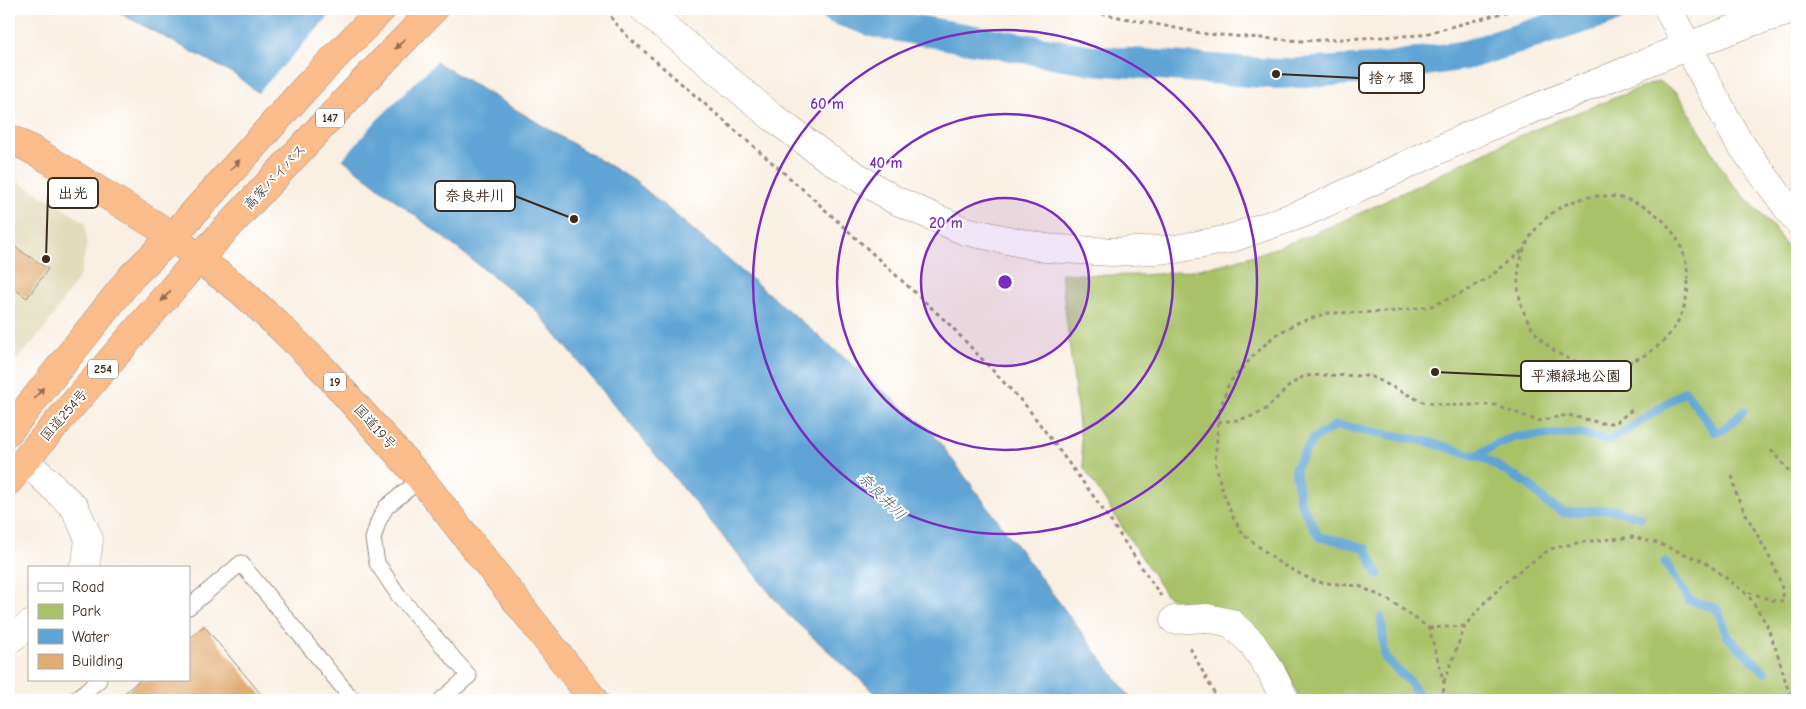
<svg xmlns="http://www.w3.org/2000/svg" width="1806" height="709" viewBox="0 0 1806 709" font-family="'Comic Neue','Klee One',sans-serif">
<rect width="100%" height="100%" fill="#fff"/>
<filter id="ink" filterUnits="userSpaceOnUse"><feTurbulence type="fractalNoise" baseFrequency=".02" numOctaves="2"/><feDisplacementMap in="SourceGraphic" scale="10" xChannelSelector="R" yChannelSelector="G"/><feConvolveMatrix kernelMatrix="1 2 1 2 8 2 1 2 1" color-interpolation-filters="sRGB"/></filter>
<filter id="wash" filterUnits="userSpaceOnUse"><feTurbulence type="fractalNoise" baseFrequency=".0096" numOctaves="4" result="noise"/><feDisplacementMap in="SourceGraphic" scale="20" xChannelSelector="R" yChannelSelector="G"/><feGaussianBlur stdDeviation="1.12" result="paint"/><feColorMatrix in="noise" values="0 0 0 0 0 0 0 0 0 0 0 0 0 0 0 0 0 1.4 0 .05"/><feComposite in="paint" operator="in"/></filter>
<g filter="url(#wash)">
<rect width="100%" height="100%" fill="#f9efe2"/>
<path fill="#e1dcba" d="M9,176L85,222L87,243L80,275L46,327L15,362L9,357Z"/>
<path fill="#a9c268" stroke="#727643" d="M1658,81L1678,93L1729,180L1774,228L1797,262V700H1300L1284,662L1263,637L1227,612L1187,605L1166,595L1084,468L1061,273C1118,277 1175,277 1230,262C1332,235 1428,177 1524,134C1568,115 1614,99 1658,81Z"/>
<path fill="#5ea4d4" stroke="#4c6779" d="M112,9H348L635,181L931,431L1132,700H883L788,615L535,309L234,74Z"/>
<path fill="#f9efe2" d="M336,9H353L438,60L376,121L341,161L256,95Z"/>
<g fill="none" stroke-linecap="round" stroke-linejoin="round">
<g stroke="#5ea4d4" stroke-width="9">
<path d="M1476,456L1497,444L1515,437L1576,433L1608,440L1623,433L1685,391L1715,432L1723,430L1744,411"/>
<path d="M1665,562L1689,600L1717,609L1728,637L1765,672"/>
<path d="M1378,575L1366,549L1341,541L1319,537L1300,502L1295,468L1313,439L1336,425L1425,441L1483,458L1528,484L1547,503L1564,513L1611,509L1640,517"/>
<path d="M1381,617L1385,658L1409,681L1422,700"/>
</g>
<path stroke="#5ea4d4" stroke-width="30" d="M836,9L876,23L1093,60L1276,74L1374,69L1466,55L1612,9"/>
</g>
<g id="blocks">
<g fill="#e1ac72">
<path d="M9,243L48,269L27,298L9,285Z"/>
<path d="M204,626L266,700H116L140,680H189V639Z"/>
</g>
</g>
</g>
<g filter="url(#ink)">
<use href="#blocks" fill-opacity="0" stroke="#9a8c80" stroke-width="1"/>
<g fill="none" stroke-linecap="round" stroke-linejoin="round">
<defs>
<g id="service">
<path d="M421,479L386,507L378,522L373,539L377,563L399,596L469,676L441,700"/>
<path d="M189,607L241,563L353,700"/>
<path d="M75,700L99,680"/>
</g>
<g id="minor">
<path d="M25,460L75,508L89,539L86,563L83,568"/>
<path d="M1174,620L1207,618L1231,623L1252,643L1270,670L1285,700"/>
<path d="M9,640L29,625"/>
</g>
<g id="tertiary">
<path d="M644,9L771,116L826,157L893,199L965,231L1045,248L1111,252L1176,249L1229,239L1304,213L1481,130L1688,46L1752,22L1797,9"/>
<path d="M1668,9L1737,139L1797,221"/>
</g>
<g id="trunk">
<path d="M9,138L38,153L173,236L198,259L240,290L279,326L322,368L421,479L594,700"/>
<path d="M9,431L132,276L173,236L308,85L382,9"/>
<path d="M9,481L25,460L198,259L365,80L434,9"/>
</g>
</defs>
<use href="#service" stroke="#9a8c80" stroke-width="17"/>
<use href="#minor" stroke="#9a8c80" stroke-width="29"/>
<use href="#tertiary" stroke="#9a8c80" stroke-width="29"/>
<use href="#trunk" stroke="#9a8c80" stroke-width="29"/>
<g stroke="#9a8c80" stroke-width="3" stroke-dasharray="4 4" stroke-linecap="butt">
<path d="M608,9L613,21L628,37L807,193L950,325L1027,407L1097,501L1161,596"/>
<path d="M1078,9L1206,34L1303,41L1421,35L1517,9"/>
<circle cx="1603" cy="281" r="85"/>
<path d="M1218,422L1237,420L1256,415L1266,409L1290,385L1304,376L1324,375L1370,376L1423,402L1447,405H1496L1538,421L1568,415L1601,423H1615L1633,409"/>
<path d="M1771,450L1797,480"/>
<path d="M1732,476C1734,483 1735,491 1738,498C1748,523 1786,576 1783,601L1772,600L1744,591"/>
<path d="M1429,628L1465,626"/>
<path d="M1190,648L1218,700"/>
<path d="M1444,682L1465,626L1482,605L1511,577L1550,549L1581,542L1633,537L1657,543L1705,562L1748,595L1766,623L1777,652L1791,700"/>
<path d="M1443,700L1444,683L1429,628L1389,600L1359,586L1316,582L1281,564L1243,534L1233,517L1222,490L1215,461L1219,412L1229,383L1253,356L1274,336L1297,323L1328,313L1389,312L1431,306L1464,292L1491,276L1525,248"/>
</g>
<use href="#service" stroke="#fff" stroke-width="15"/>
<use href="#minor" stroke="#fff" stroke-width="28"/>
<use href="#tertiary" stroke="#fff" stroke-width="28"/>
<use href="#trunk" stroke="#fabc8b" stroke-width="28"/>
</g>
<defs><path id="oneway-solid" d="M-6-.8H1V-3.2L6.5 0L1 3.2V.8H-6Z" transform="scale(1.25)"/></defs>
<g fill="#916c4f">
<use href="#oneway-solid" transform="translate(400 44) rotate(134)"/>
<use href="#oneway-solid" transform="translate(235 165) rotate(-48)"/>
<use href="#oneway-solid" transform="translate(166 296) rotate(131)"/>
<use href="#oneway-solid" transform="translate(39 393) rotate(-51)"/>
</g>
</g>
<circle cx="1005" cy="282" r="84" fill="#7b2cbf" fill-opacity=".12"/>
<g fill="none" stroke="#7b2cbf" stroke-width="2.5">
<circle cx="1005" cy="282" r="84"/>
<circle cx="1005" cy="282" r="168"/>
<circle cx="1005" cy="282" r="252"/>
</g>
<g text-anchor="middle" dominant-baseline="central" stroke-width="4" stroke-linejoin="round" paint-order="stroke">
<g fill="#fff" stroke="#766a62" stroke-width="1">
<rect x="316" y="108.5" width="28" height="19" rx="4"/>
<rect x="88" y="359.5" width="30" height="19" rx="4"/>
<rect x="324" y="372.5" width="22" height="19" rx="4"/>
</g>
<g font-size="12" font-weight="bold" fill="#3b2a1e">
<text x="330" y="118">147</text>
<text x="103" y="369">254</text>
<text x="335" y="382">19</text>
</g>
<g font-size="14" fill="#3b2a1e" stroke="#fff">
<text transform="translate(275 177) rotate(-47)">高家バイパス</text>
<text transform="translate(64 415) rotate(-49)">国道254号</text>
<text transform="translate(375 427) rotate(48)">国道19号</text>
</g>
<g font-size="15" font-style="italic" fill="#495b67" stroke="#fff">
<text transform="translate(882 496) rotate(45)">奈良井川</text>
</g>
</g>
<circle cx="1005" cy="282" r="8" fill="#7b2cbf" stroke="#fff" stroke-width="2.5"/>
<g font-size="15" text-anchor="middle" font-weight="bold" fill="#7b2cbf" stroke="#fff" stroke-width="4" stroke-linejoin="round" paint-order="stroke">
<text x="827" y="109">60 m</text>
<text x="886" y="168">40 m</text>
<text x="946" y="228">20 m</text>
</g>
<path fill="none" stroke="#3b2a1e" stroke-width="2" d="M1276 74L1359 78M46 259L48 193M574 219L515 196M1435 372L1521 376"/>
<g fill="#3b2a1e" stroke="#fff" stroke-width="2">
<circle cx="1276" cy="74" r="5"/>
<circle cx="46" cy="259" r="5"/>
<circle cx="574" cy="219" r="5"/>
<circle cx="1435" cy="372" r="5"/>
</g>
<g fill="#fff" stroke="#3b2a1e" stroke-width="2">
<rect x="1359" y="63" width="65" height="30" rx="5"/>
<rect x="48" y="178" width="50" height="30" rx="5"/>
<rect x="435" y="181" width="80" height="30" rx="5"/>
<rect x="1521" y="361" width="110" height="30" rx="5"/>
</g>
<g font-size="15" text-anchor="middle" font-weight="bold" fill="#3b2a1e">
<text x="1391" y="83">捨ヶ堰</text>
<text x="73" y="198">出光</text>
<text x="475" y="201">奈良井川</text>
<text x="1576" y="381">平瀬緑地公園</text>
</g>
<rect width="1806" height="709" fill="none" stroke="#fff" stroke-width="30"/>
<rect x="28" y="566" width="162" height="115" fill="#ffffff" stroke="#b1aaa5"/>
<rect x="38" y="583" width="25" height="8" fill="#ffffff" stroke="#b1aaa5"/>
<text x="72" y="592" font-size="15" fill="#3b2a1e">Road</text>
<rect x="38" y="604" width="25" height="15" fill="#a9c268" stroke="#b1aaa5"/>
<text x="72" y="616" font-size="15" fill="#3b2a1e">Park</text>
<rect x="38" y="629" width="25" height="15" fill="#5ea4d4" stroke="#b1aaa5"/>
<text x="72" y="642" font-size="15" fill="#3b2a1e">Water</text>
<rect x="38" y="654" width="25" height="15" fill="#e1ac72" stroke="#b1aaa5"/>
<text x="72" y="666" font-size="15" fill="#3b2a1e">Building</text>
</svg>
